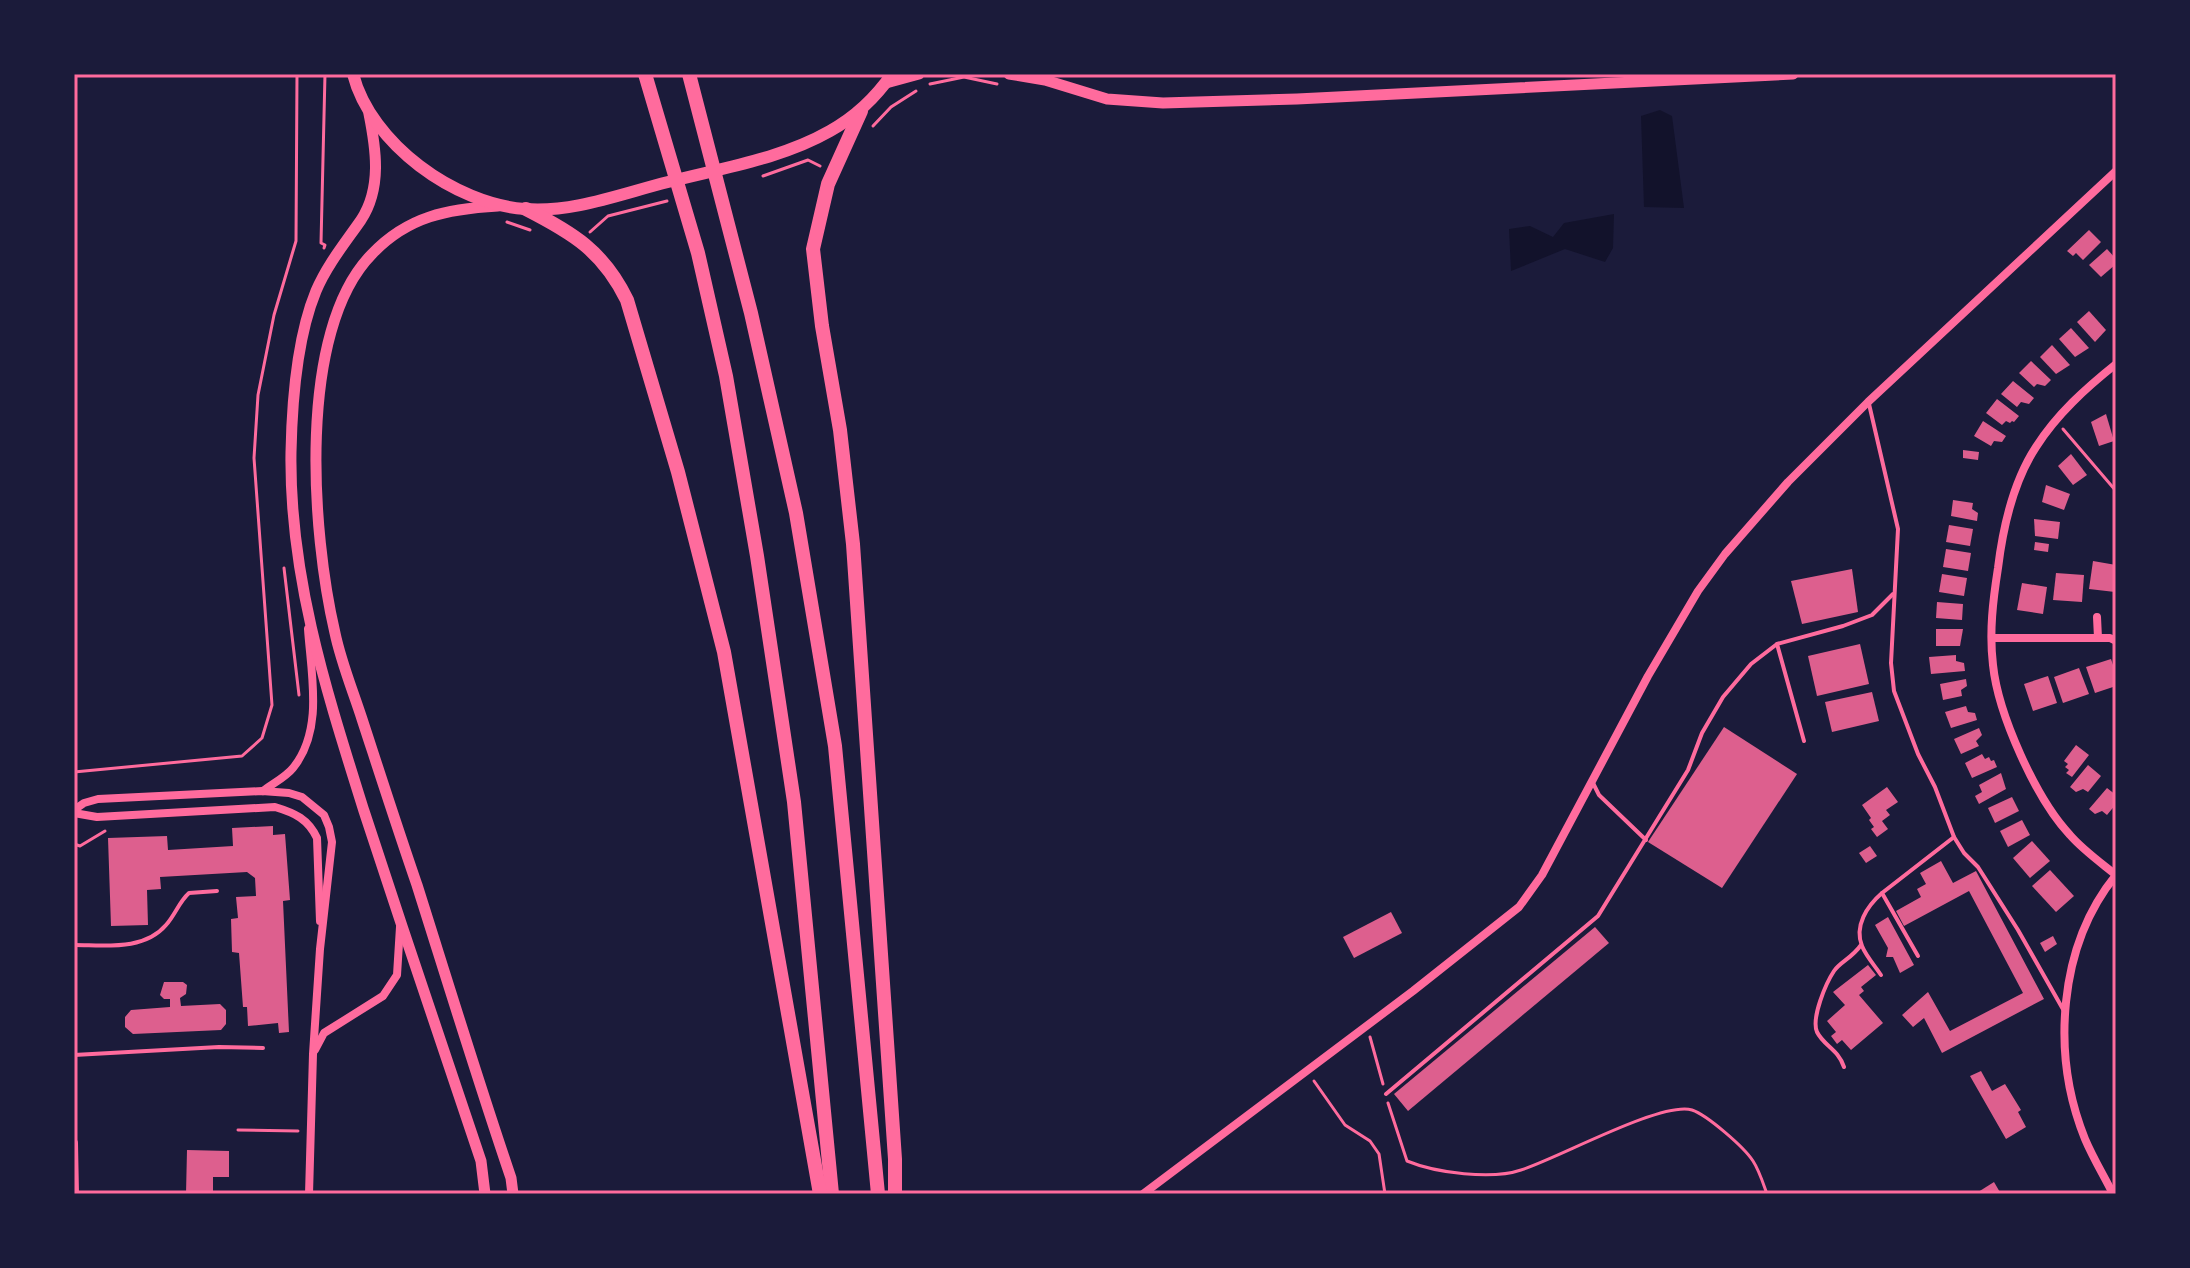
<svg xmlns="http://www.w3.org/2000/svg" width="2190" height="1268" viewBox="0 0 2190 1268" font-family="Ubuntu,sans-serif">
<rect width="100%" height="100%" fill="#1b1b3a"/>
<g fill="#12122b">
<path d="M1660,110L1672,116L1684,208L1644,207L1641,116Z"/>
<path d="M1614,214L1613,248L1605,262L1565,249L1511,271L1509,229L1530,226L1553,237L1564,223Z"/>
</g>
<g fill="#dd5f8e">
<path d="M2089,230L2101,242L2083,260L2076,253L2073,256L2067,251Z"/>
<path d="M2107,249L2116,259V264L2101,277L2089,265Z"/>
<path d="M2089,311L2106,330L2095,342L2077,322Z"/>
<path d="M2071,328L2089,348L2075,357L2059,339Z"/>
<path d="M2052,345L2070,365L2056,374L2040,357Z"/>
<path d="M2031,361L2051,380L2045,386L2037,384L2034,387L2019,373Z"/>
<path d="M2013,381L2034,398L2029,404L2021,402L2017,407L2001,394Z"/>
<path d="M1997,399L2019,416L2014,422L2012,421L2010,423L2006,421L2002,425L1986,413Z"/>
<path d="M2106,414L2114,441L2099,446L2091,422Z"/>
<path d="M1983,421L2006,436L2002,442L1994,441L1991,446L1974,436Z"/>
<path d="M1963,450L1979,452L1978,460L1963,458Z"/>
<path d="M2071,454L2087,475L2073,485L2058,466Z"/>
<path d="M2046,485L2070,494L2064,510L2042,502Z"/>
<path d="M1953,500L1973,503L1972,509L1978,513L1977,521L1951,516Z"/>
<path d="M2034,519L2060,522L2058,539L2035,536Z"/>
<path d="M1949,525L1973,529L1970,546L1946,542Z"/>
<path d="M2035,542L2049,544L2048,552L2034,550Z"/>
<path d="M1946,549L1971,553L1968,571L1943,567Z"/>
<path d="M2093,561L2116,565L2115,592L2089,589Z"/>
<path d="M1852,569L1858,612L1802,624L1791,581Z"/>
<path d="M2056,573L2084,575L2082,602L2053,600Z"/>
<path d="M1942,574L1967,578L1964,596L1939,592Z"/>
<path d="M2022,583L2047,587L2043,614L2017,610Z"/>
<path d="M1937,602L1963,604L1962,620L1936,618Z"/>
<path d="M1936,629H1963L1960,646H1936Z"/>
<path d="M1860,644L1869,684L1817,696L1808,656Z"/>
<path d="M1956,655V661L1964,663L1965,671L1931,674L1929,657Z"/>
<path d="M2111,659L2116,674V686L2095,693L2086,667Z"/>
<path d="M2079,668L2089,694L2063,703L2054,677Z"/>
<path d="M2048,676L2057,703L2033,711L2024,684Z"/>
<path d="M1966,679L1967,686L1961,690L1962,696L1943,700L1940,684Z"/>
<path d="M1872,692L1879,721L1832,732L1825,702Z"/>
<path d="M1966,706L1968,712L1975,713L1977,720L1951,728L1945,712Z"/>
<path d="M1724,727L1797,774L1722,888L1648,842Z"/>
<path d="M1979,728L1982,735L1976,741L1979,746L1961,754L1954,739Z"/>
<path d="M2076,745L2089,755L2072,777L2066,773L2069,770L2065,767L2068,764L2064,761Z"/>
<path d="M1982,754L1985,759L1989,757L1991,761L1994,760L1997,767L1972,778L1965,763Z"/>
<path d="M2088,765L2101,776L2088,792L2083,789L2076,792L2070,787Z"/>
<path d="M2001,773L2006,789L1979,804L1975,796L1982,792L1979,785Z"/>
<path d="M1887,787L1898,802L1886,810L1890,815L1882,821L1888,829L1877,837L1871,829L1874,827L1869,820L1871,818L1862,805Z"/>
<path d="M2107,788L2116,795V804L2107,815L2102,811L2095,814L2089,809Z"/>
<path d="M2012,797L2019,811L1995,823L1988,808Z"/>
<path d="M2022,820L2030,835L2008,847L2000,831Z"/>
<path d="M273,826V835L285,834L290,900L283,901L289,1032L279,1033L278,1023L248,1026L247,1007H243L239,953L232,952L231,919L238,918L236,897L256,896L255,878L247,872L160,877L161,889L147,890L148,925L111,926L108,838L167,836L168,850L233,846L232,828Z"/>
<path d="M2032,841L2050,861L2030,878L2013,858Z"/>
<path d="M1870,846L1877,856L1866,863L1859,853Z"/>
<path d="M1941,861L1953,883L1976,871L2044,999L1942,1053L1924,1018L1913,1027L1902,1015L1928,992L1950,1031L2023,993L1969,891L1904,926L1896,911L1921,897L1917,889L1926,884L1920,873Z"/>
<path d="M2050,870L2074,896L2056,912L2032,886Z"/>
<path d="M1391,912L1402,933L1354,958L1343,937Z"/>
<path d="M1888,917L1914,965L1900,973L1893,957H1886L1888,948L1875,925Z"/>
<path d="M1595,927L1609,943L1408,1111L1394,1094Z"/>
<path d="M2053,936L2057,944L2045,952L2040,943Z"/>
<path d="M1868,965L1876,975L1861,987L1864,991L1859,995L1883,1023L1851,1050L1842,1040L1837,1044L1831,1036L1836,1032L1827,1021L1845,1005L1833,992Z"/>
<path d="M164,982H183L187,985L186,994L180,998L181,1006L220,1004L226,1010V1024L221,1030L133,1034L125,1027V1017L131,1010L170,1007V999H164L160,995Z"/>
<path d="M1981,1071L1992,1091L2005,1084L2021,1110L2018,1112L2026,1127L2006,1139L1970,1076Z"/>
<path d="M187,1150L229,1151V1177H213V1194H186Z"/>
<path d="M1994,1182L2001,1194H1975Z"/>
</g>
<g fill="none" stroke-linecap="round" stroke-linejoin="round">
<g stroke="#ff6b9d" stroke-width="3">
<path d="M930,84L964,77L997,84"/>
<path d="M873,126L891,107L916,91"/>
<path d="M763,176L808,160L820,166"/>
<path d="M507,222L530,230"/>
<path d="M590,232L608,216L667,201"/>
<path d="M324,248L325,245L321,243L325,74"/>
<path d="M2063,429L2116,491"/>
<path d="M284,568L299,695"/>
<path d="M74,772L242,756L262,738L272,705L254,458L258,395L274,315L296,241L297,74"/>
<path d="M74,844L80,846L105,831"/>
<path d="M1370,1037L1383,1084"/>
<path d="M1314,1081L1345,1125L1370,1141L1379,1154L1385,1194"/>
<path d="M1388,1103L1407,1161C1436,1173 1492,1180 1521,1170C1557,1159 1661,1101 1692,1110C1707,1115 1744,1147 1753,1161C1759,1170 1763,1183 1767,1194"/>
<path d="M238,1130L298,1131"/>
</g>
<g stroke="#ff6b9d" stroke-width="4">
<path d="M1869,404L1898,529L1891,663L1894,691L1918,754L1935,787L1954,837L1964,853L1978,867L2018,930L2064,1011"/>
<path d="M1804,741L1777,644L1843,626L1872,615L1893,594"/>
<path d="M1593,783L1599,795L1646,840"/>
<path d="M74,945C105,945 144,951 166,925C175,915 179,902 189,893L217,891"/>
<path d="M1918,956L1882,893L1954,837"/>
<path d="M1881,975C1875,966 1866,956 1862,946C1854,926 1867,906 1882,893"/>
<path d="M74,1055L219,1047L263,1048"/>
<path d="M1844,1067C1838,1049 1824,1046 1817,1032C1811,1018 1826,983 1834,971C1840,962 1852,958 1861,945"/>
<path d="M1386,1094L1598,916L1688,770L1702,733L1723,697L1751,664L1777,644"/>
</g>
<g stroke="#ff6b9d" stroke-width="8">
<path d="M2116,364C2086,388 2057,414 2036,447C2013,482 2003,527 1998,568C1993,600 1989,632 1993,665C1998,714 2036,799 2070,835C2083,850 2100,862 2116,875"/>
<path d="M2097,617L2098,638"/>
<path d="M1992,638H2110L2116,641"/>
<path d="M263,791C272,784 286,777 293,768C324,730 311,674 308,629"/>
<path d="M74,810L84,803L98,799L262,791L289,793L302,797L324,815L329,827L332,842L320,949L313,1054L309,1194"/>
<path d="M74,813L97,817L275,807C295,813 308,819 317,838L320,921"/>
<path d="M315,1050L324,1033L383,996L397,975L400,927"/>
<path d="M74,1143L75,1194"/>
<path d="M1143,1194L1413,991L1519,907L1542,875L1648,676L1698,591L1725,554L1788,482L1868,402L2116,171"/>
<path d="M2113,1194C2104,1176 2093,1158 2085,1139C2051,1055 2058,946 2116,875"/>
</g>
<g stroke="#ff6b9d" stroke-width="11">
<path d="M1009,74L1045,80L1107,99L1163,103L1297,99L1793,74"/>
<path d="M886,83L919,74"/>
<path d="M369,114C376,149 382,188 361,220C345,243 327,265 316,291C297,337 292,403 291,452C289,577 327,693 364,811C402,928 442,1044 481,1161L485,1194"/>
<path d="M498,206C448,209 408,216 372,254C296,331 312,535 335,633C341,662 353,691 362,719C380,774 398,830 417,885C448,983 478,1081 511,1178L513,1194"/>
</g>
<path stroke="#ff6b9d" stroke-width="12" d="M353,74C371,144 455,204 525,209C573,213 623,193 668,182C722,168 781,159 830,131C855,117 876,97 892,74"/>
<g stroke="#ff6b9d" stroke-width="14">
<path d="M645,74L698,253L726,376L757,556L794,802L832,1194"/>
<path d="M689,74L751,313L796,513L835,746L878,1194"/>
<path d="M861,111L828,184L813,249L822,326L840,430L853,544L895,1159V1194"/>
<path d="M526,209C573,233 603,251 627,300L678,472L724,652L820,1194"/>
</g>
</g>
<rect width="2190" height="1268" fill="none" stroke="#1b1b3a" stroke-width="152"/>
<rect x="76" y="76" width="2038" height="1116" fill="none" stroke="#ff6b9d" stroke-width="3"/>
</svg>
